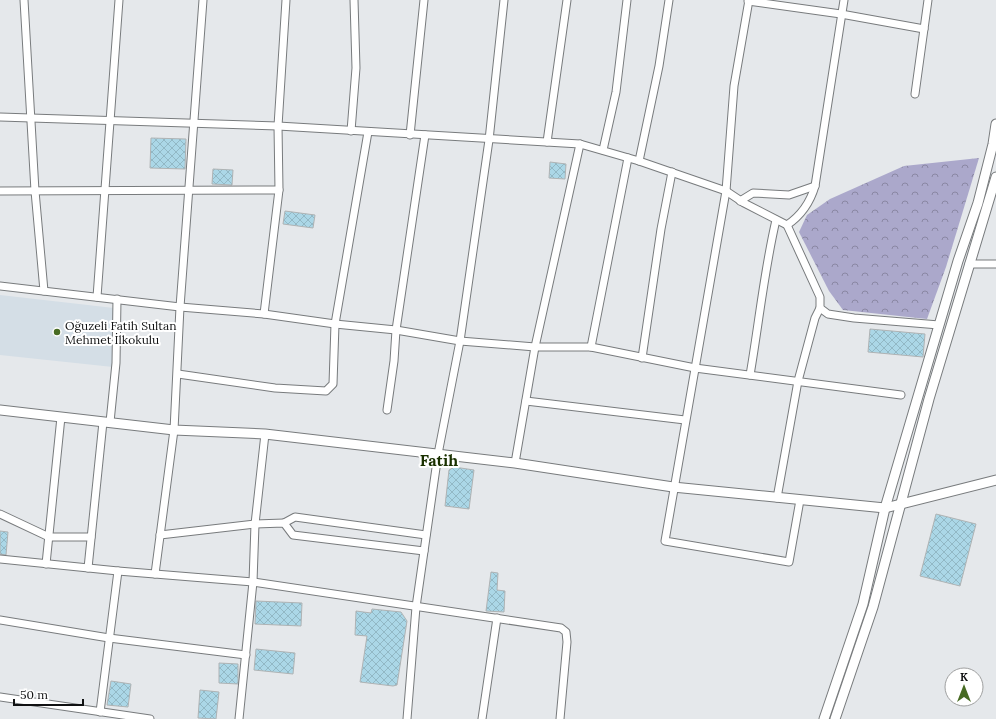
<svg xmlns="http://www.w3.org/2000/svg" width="996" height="719" viewBox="0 0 996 719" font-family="Lora,serif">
<defs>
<pattern id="forest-crowns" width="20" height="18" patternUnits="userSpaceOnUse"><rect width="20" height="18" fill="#aba8cb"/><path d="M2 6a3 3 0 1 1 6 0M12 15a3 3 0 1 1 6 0" fill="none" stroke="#8a87a3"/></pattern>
<pattern id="building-cross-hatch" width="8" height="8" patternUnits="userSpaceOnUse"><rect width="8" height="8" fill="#abd7e7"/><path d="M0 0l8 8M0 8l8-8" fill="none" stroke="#92b8c5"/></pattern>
</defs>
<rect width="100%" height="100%" fill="#e5e8eb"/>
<path fill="#d4dee6" d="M0,295L114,308L113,367L0,355Z"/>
<path fill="url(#forest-crowns)" d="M979,158L946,267L927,319L843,310L829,291L799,232L807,215L830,199L904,166Z"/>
<g fill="url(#building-cross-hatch)" stroke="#afb3b4">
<path d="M151,138L186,139L185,169L150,168Z"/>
<path d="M550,162L566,164L565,179L549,178Z"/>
<path d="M213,169L233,170L232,185L212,184Z"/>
<path d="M285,211L315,215L313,228L283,224Z"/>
<path d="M870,329L925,334L923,357L868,352Z"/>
<path d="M454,467L474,470L469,509L445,506L449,470Z"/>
<path d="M936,514L976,524L960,586L920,576Z"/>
<path d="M0,531L8,532L6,555L0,554Z"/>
<path d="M491,572L498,573L497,590L505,591L504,612L486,611Z"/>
<path d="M256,601L302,603L301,626L255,624Z"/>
<path d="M372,609L401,612L407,621L397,685L393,686L360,682L367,636L355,635L356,611L371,613Z"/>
<path d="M256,649L295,653L293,674L254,670Z"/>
<path d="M219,663L238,664V684L219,683Z"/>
<path d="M111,681L131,684L128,707L107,705Z"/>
<path d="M200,690L219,692L216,719L198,718Z"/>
</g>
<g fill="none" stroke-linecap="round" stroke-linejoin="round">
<defs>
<g id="minor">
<path d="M24,0L35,191L44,291"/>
<path d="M749,0L734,86L726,191L665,541L789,562L800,500"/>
<path d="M748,1L841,14L924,29"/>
<path d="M915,94L928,0"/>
<path d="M0,117L278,126L580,144L639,161L726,191L744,203L787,225C802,215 810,203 815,186L844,0"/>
<path d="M351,131L356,68L354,0"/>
<path d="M410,135L424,0"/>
<path d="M547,142L567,0"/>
<path d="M603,150L616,92L627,0"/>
<path d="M639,161L659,66L669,0"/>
<path d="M0,191L279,190"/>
<path d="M740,201L753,193L789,195L815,186"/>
<path d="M787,225L820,297V308L828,314L854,318L939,325"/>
<path d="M969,264H996"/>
<path d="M0,286L180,307L264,314L335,324L396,330L460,341L535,347H591L695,368L901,395"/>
<path d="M97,297L119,0"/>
<path d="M264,314L279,190L278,126L286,0"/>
<path d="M591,347L628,158"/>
<path d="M642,358L661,229L672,172"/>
<path d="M178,374L275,388L326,391L333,384L335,324L368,132"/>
<path d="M750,375C759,323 764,271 776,220"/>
<path d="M526,401L685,420"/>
<path d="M387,410L394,361L396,330L425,135"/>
<path d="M110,422L116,363L117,299"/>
<path d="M515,463L535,347L580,144"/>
<path d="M777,498L798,381L815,318L820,308"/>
<path d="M0,514L49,537H91"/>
<path d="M284,523L295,517L426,535"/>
<path d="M160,535L255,524L284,523L293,535L424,551"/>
<path d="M0,559L118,571L253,582L561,628L566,632L567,642L560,719"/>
<path d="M46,564L61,417"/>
<path d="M88,568L103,422"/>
<path d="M155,574L174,430L180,307L203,0"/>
<path d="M0,620L109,638L246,655"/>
<path d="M0,697L150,719"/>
<path d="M100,712L118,571"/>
<path d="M239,719L253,582L255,524L265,434"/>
<path d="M407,719L416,607L438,454L460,341L489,140L504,0"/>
<path d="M482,719L497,618"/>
</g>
<g id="tertiary">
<path d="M0,410L174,430L265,434L515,463L673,487L885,508L996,480"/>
<path d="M824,719L863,604L885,508L958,261L978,203L993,144L996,124"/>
<path d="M835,719L873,607L929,399L996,177"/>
</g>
</defs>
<use href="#minor" stroke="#787b7d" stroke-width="9"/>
<use href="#tertiary" stroke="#787b7d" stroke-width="11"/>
<use href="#minor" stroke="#fff" stroke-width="7"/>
<use href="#tertiary" stroke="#fff" stroke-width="9"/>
</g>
<circle fill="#476b23" stroke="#fff" stroke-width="1.5" cx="57" cy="332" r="4"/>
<g text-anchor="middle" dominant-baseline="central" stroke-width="4" stroke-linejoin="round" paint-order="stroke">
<g font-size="12" fill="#101112" stroke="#fff" text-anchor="start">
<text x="65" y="325">Oğuzeli Fatih Sultan<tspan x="65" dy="14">Mehmet İlkokulu</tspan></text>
</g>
<g font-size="16" font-weight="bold" fill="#1a3100" stroke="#fff">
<text x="439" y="460">Fatih</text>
</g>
</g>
<g transform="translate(964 687)"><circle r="19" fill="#ffffff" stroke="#9fa0a0"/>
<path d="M0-3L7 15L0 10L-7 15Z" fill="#476b23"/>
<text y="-6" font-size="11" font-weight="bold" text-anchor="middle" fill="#101112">K</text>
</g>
<path d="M14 699v6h69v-6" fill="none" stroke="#101112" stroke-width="2"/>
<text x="20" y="699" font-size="12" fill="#101112" stroke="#ffffff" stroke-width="3" paint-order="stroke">50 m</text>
</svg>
